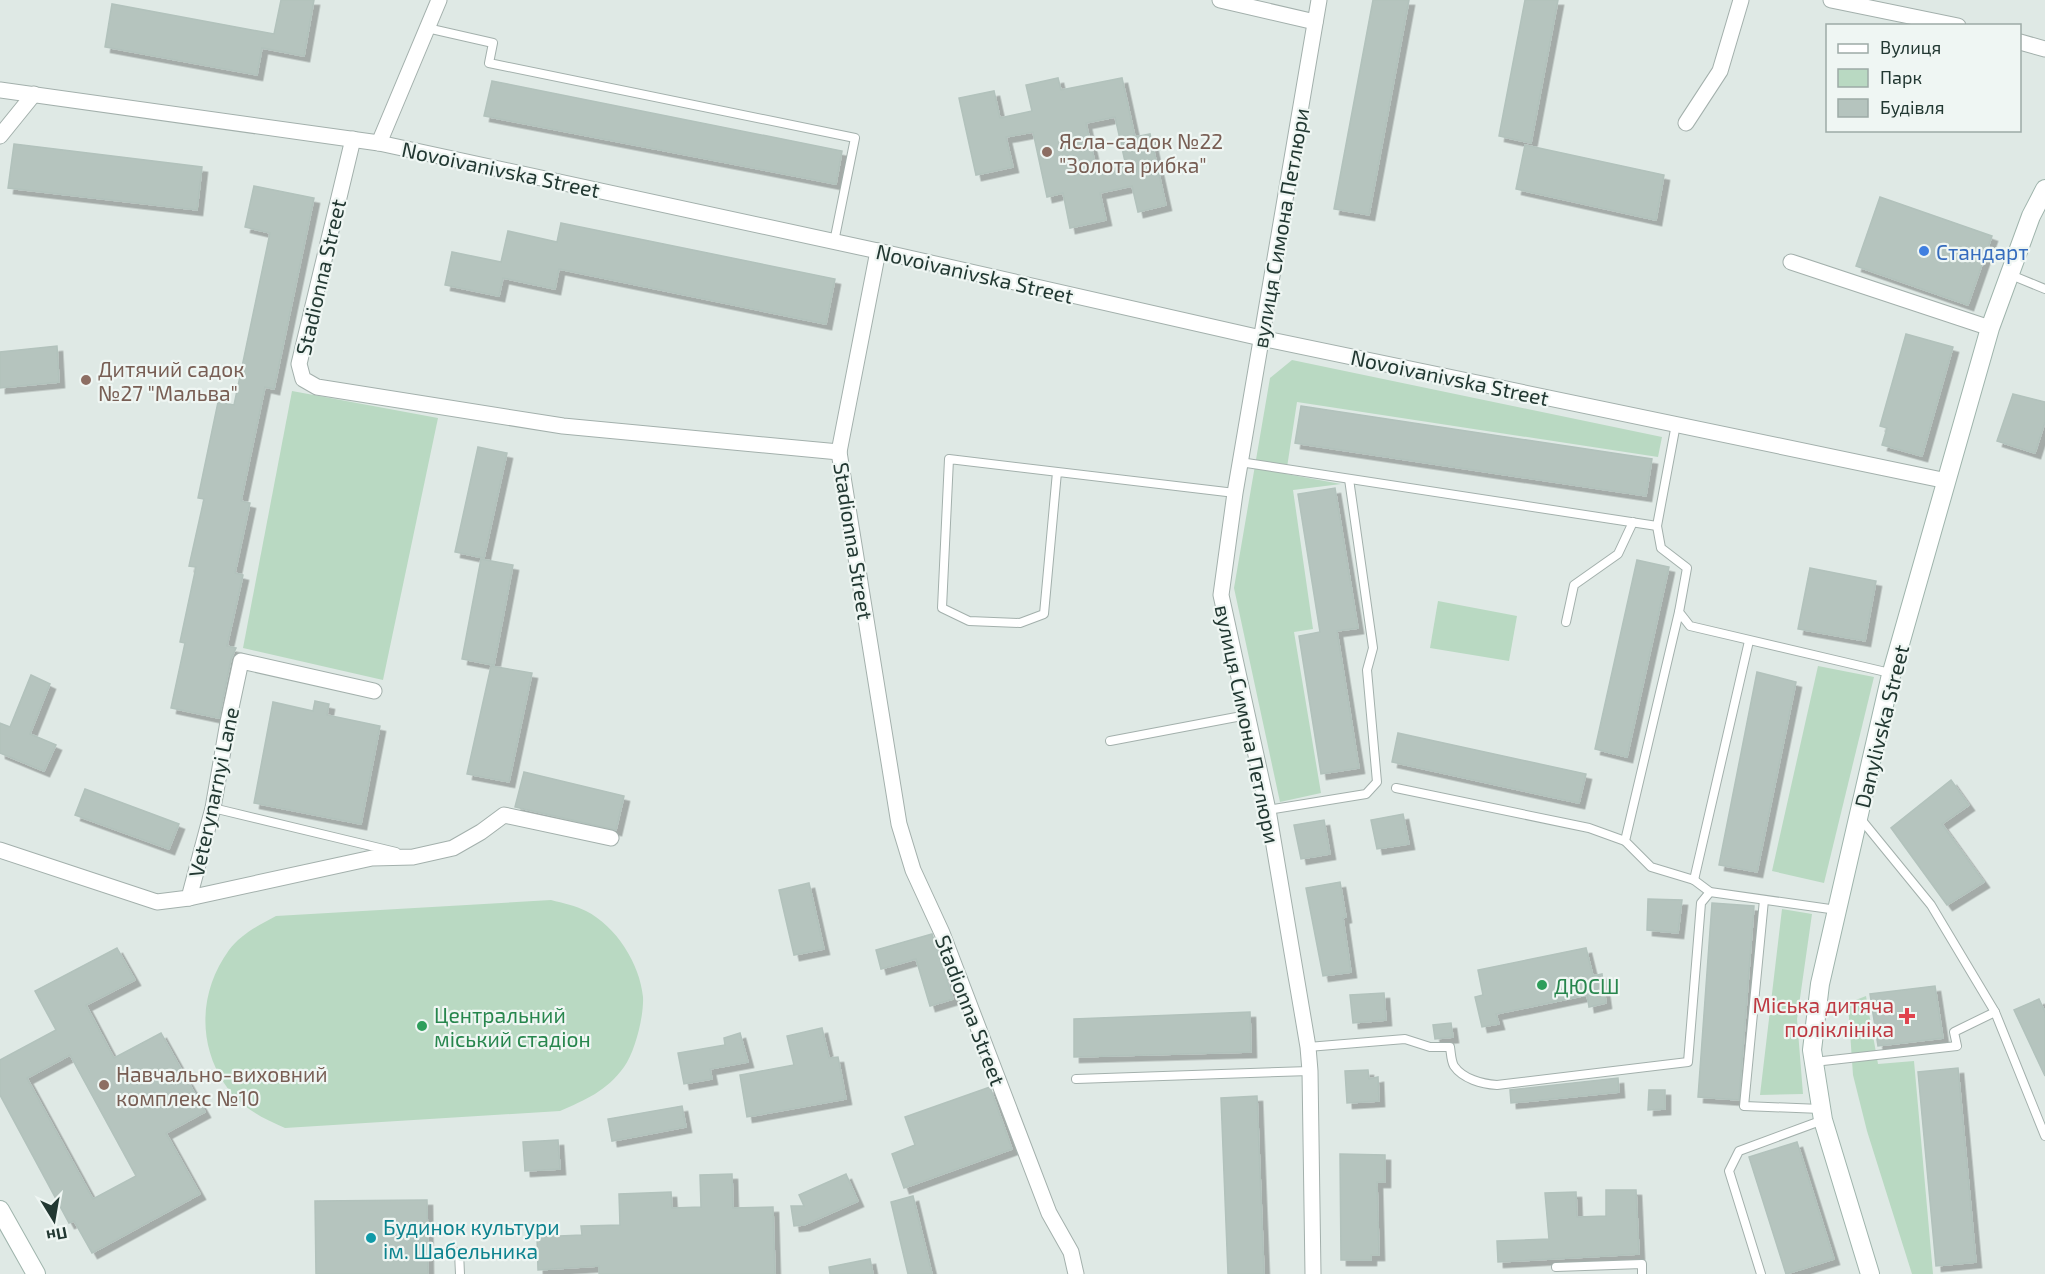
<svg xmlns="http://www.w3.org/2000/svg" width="2045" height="1274" viewBox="0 0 2045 1274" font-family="'Exo 2',sans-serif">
<defs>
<filter id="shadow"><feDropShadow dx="5.5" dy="5.5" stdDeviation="0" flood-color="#0004"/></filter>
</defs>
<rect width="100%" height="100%" fill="#dfe9e5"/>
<g fill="#b9d9c2">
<path d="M1292,360L1662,437L1658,457L1297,402L1286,474L1341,484L1293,490L1313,629L1294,632L1321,793L1280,802L1234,588L1270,378Z"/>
<path d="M292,391L438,418L383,680L243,648Z"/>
<path d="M1438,601L1517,616L1509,661L1430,648Z"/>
<path d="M1818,666L1874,677L1824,883L1772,871Z"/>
<path d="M551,900C563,903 576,906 586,911C616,926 640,964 643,997C644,1016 635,1052 624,1067C607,1091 585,1100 560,1111L285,1128C266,1120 250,1112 235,1097C230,1093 227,1087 224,1083C197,1041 200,990 229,950C241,934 259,925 276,916Z"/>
<path d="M1782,909L1812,914L1797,1019L1803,1094L1760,1095Z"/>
<path d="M1866,996L1878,1064L1914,1061L1933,1274H1912L1867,1131L1853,1075L1848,1003Z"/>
</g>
<g fill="#b5c4be" stroke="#b2c2bc" stroke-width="1.5" fill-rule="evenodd" filter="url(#shadow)">
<path d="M281,0H314L304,56L262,48L257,75L105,47L112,4L274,34Z"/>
<path d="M1373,0H1409L1369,215L1334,209Z"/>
<path d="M1525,0H1558L1531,143L1499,136Z"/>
<path d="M1058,78L1061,90L1122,78L1135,137L1150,134L1166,205L1138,212L1132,186L1100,193L1106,220L1070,228L1063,193L1047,197L1033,132L1006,137L1013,167L976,175L959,98L994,91L1000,118L1032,111L1026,85ZM1115,117L1126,166L1097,172L1086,123Z"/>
<path d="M492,81L842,151L836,184L484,116Z"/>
<path d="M14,144L202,167L197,210L8,188Z"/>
<path d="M1525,145L1664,175L1656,220L1516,189Z"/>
<path d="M254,186L314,198L274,389L265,387L241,501L250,503L235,573L243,575L227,646L236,648L231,659L219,718L171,708L185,643L180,642L196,567L189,566L204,499L198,498L218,402L234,405L270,233L245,227Z"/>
<path d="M1880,197L1992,236L1968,305L1856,266Z"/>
<path d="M561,223L835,279L826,324L559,269L555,289L503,278L499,296L445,285L452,252L501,262L508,231L557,242Z"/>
<path d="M1906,334L1953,347L1922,456L1882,445L1887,428L1880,426Z"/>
<path d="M57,346L59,382L0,388V352Z"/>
<path d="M2013,394L2045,402V422L2035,453L1997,441Z"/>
<path d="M1301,406L1652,459L1646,496L1295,443Z"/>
<path d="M478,447L507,453L484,558L455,552Z"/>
<path d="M1335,488L1358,628L1337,631L1359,768L1321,774L1299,636L1320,632L1298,494Z"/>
<path d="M481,559L513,565L494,665L462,659Z"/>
<path d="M1637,560L1669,567L1627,757L1595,749Z"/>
<path d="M1810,568L1876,581L1865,641L1798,629Z"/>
<path d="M491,666L532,673L509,782L467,774Z"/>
<path d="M1757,672L1796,682L1757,872L1719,865Z"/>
<path d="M31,675L50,684L30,734L56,745L44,771L0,753V723L10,727Z"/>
<path d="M315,701L329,704L327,715L380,726L361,824L254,803L273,702L313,711Z"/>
<path d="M1398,733L1586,774L1579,803L1392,762Z"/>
<path d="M524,772L624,796L616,830L515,807Z"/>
<path d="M1951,780L1969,805L1942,824L1984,882L1947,905L1891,828Z"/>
<path d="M85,789L179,824L169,849L75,815Z"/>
<path d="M1403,814L1409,844L1377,849L1371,820Z"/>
<path d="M1324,820L1330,854L1301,859L1294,825Z"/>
<path d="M1340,882L1346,917L1343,918L1351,972L1323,976L1306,888Z"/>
<path d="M809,883L824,949L794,955L779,890Z"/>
<path d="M1648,899L1682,900L1678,933L1647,930Z"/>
<path d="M1712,903L1754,906L1739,1100L1698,1097Z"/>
<path d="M932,934L953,999L930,1006L916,959L881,969L876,950Z"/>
<path d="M117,948L135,980L86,1005L114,1058L161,1033L205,1112L166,1133L200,1194L92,1253L74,1221L69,1223L0,1095V1060L56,1030L35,991ZM70,1055L136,1176L93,1199L27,1078Z"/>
<path d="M1586,948L1593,976L1602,974L1606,1003L1589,1007L1587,995L1496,1014L1499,1024L1482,1027L1475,997L1483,995L1478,970Z"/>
<path d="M1935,986L1943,1038L1878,1046L1870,994Z"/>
<path d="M1384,993L1386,1020L1353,1023L1350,995Z"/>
<path d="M2039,999L2045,1012V1076L2014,1010Z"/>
<path d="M1250,1012L1251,1052L1074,1057V1019Z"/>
<path d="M1451,1023L1453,1037L1435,1039L1433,1025Z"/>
<path d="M822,1028L829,1058L838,1057L846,1099L747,1117L740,1075L794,1065L787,1036Z"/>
<path d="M740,1033L748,1062L710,1069L712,1079L684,1084L678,1053L725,1045L724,1038Z"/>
<path d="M1958,1068L1976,1262L1936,1266L1918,1072Z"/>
<path d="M1368,1070L1369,1079L1378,1077L1379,1101L1347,1103L1345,1071Z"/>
<path d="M1618,1078L1619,1092L1511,1103L1510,1090Z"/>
<path d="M990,1087L1012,1149L904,1188L892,1154L915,1145L905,1117Z"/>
<path d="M1649,1090H1665V1109L1648,1110Z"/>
<path d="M1257,1096L1264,1274H1228L1221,1098Z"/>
<path d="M682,1106L686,1127L612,1141L608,1119Z"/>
<path d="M558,1140L560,1169L525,1171L523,1142Z"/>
<path d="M1797,1142L1834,1259L1786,1274L1749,1157Z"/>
<path d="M1340,1154L1385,1155V1182H1377L1379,1255H1371V1260H1341Z"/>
<path d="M732,1174L733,1208L773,1207L775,1274H599V1266L538,1270L537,1237L582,1235L581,1226L620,1225L619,1194L671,1192L672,1208L701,1207L700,1175Z"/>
<path d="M846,1174L858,1201L804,1225L794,1226L791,1206H804L799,1195Z"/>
<path d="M1606,1190H1636L1639,1254L1498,1262L1497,1241L1549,1239L1545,1193L1576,1192L1577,1217L1606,1216Z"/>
<path d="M913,1196L932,1274H908L891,1202Z"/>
<path d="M427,1200L428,1274H316L315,1201Z"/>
<path d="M870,1259L873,1274H830L829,1267Z"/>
</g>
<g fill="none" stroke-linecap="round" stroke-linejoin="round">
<defs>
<g id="lane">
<path d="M427,28L493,43L489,63L855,138L834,242"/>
<path d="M2011,275L2045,289"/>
<path d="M1676,424L1657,526L1661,548L1687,568L1679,612L1690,626L1890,673"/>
<path d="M1240,462L1657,526"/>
<path d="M1057,472L1044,614L1020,623L969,621L942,608L949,459L1235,493"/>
<path d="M1679,612L1625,841L1651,867L1694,880L1710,892L1837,910"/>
<path d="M1566,622L1574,585L1618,554L1633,522"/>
<path d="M1110,741L1247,715"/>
<path d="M1396,788L1589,828L1625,841"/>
<path d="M213,808L396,852"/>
<path d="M1268,810L1366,794L1377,782L1367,670L1373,648L1349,479"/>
<path d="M1860,818L1931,905L1995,1012L2045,1136"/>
<path d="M1694,880L1749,641"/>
<path d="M1764,900L1744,1106L1821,1109"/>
<path d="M1308,1047L1405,1039L1430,1047H1450C1451,1053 1451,1061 1454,1066C1463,1079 1482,1084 1497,1085L1688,1062L1701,903L1710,892"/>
<path d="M1814,1062L1957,1046L1954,1032L1995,1012"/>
<path d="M1076,1079L1310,1071"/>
<path d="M459,1252L460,1274"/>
<path d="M1556,1267L1642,1264V1274"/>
<path d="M1761,1274L1729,1171L1739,1151L1823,1120"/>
</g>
<g id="street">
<path d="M1220,0L1315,22"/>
<path d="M1831,0L1958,26"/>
<path d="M2020,42L2045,49"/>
<path d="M0,90L379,143L878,251L1261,338L1947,481"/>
<path d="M1686,123L1720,71L1741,0"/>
<path d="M0,136L34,94"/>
<path d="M353,139L299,364L303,379L317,387L563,426L839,452L899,824L913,870L942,933L1049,1213L1071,1252L1076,1274"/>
<path d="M379,143L439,0"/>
<path d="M1791,262L1990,328"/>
<path d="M839,452L878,251"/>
<path d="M0,850L157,902L189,898L213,808L228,722L241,661L374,691"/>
<path d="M189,898L372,858L413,857L453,848L481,832L504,815L611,838"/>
<path d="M1313,1274L1310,1071L1308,1047L1268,810L1221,595L1235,493L1319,0"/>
</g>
<g id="secondary">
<path d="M0,1210L36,1274"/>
<path d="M1870,1274L1823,1120L1812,1050L1820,984L1890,679L1990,328L2031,216L2045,189"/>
</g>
</defs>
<use href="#lane" stroke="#a3b0ac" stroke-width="10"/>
<use href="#street" stroke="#a3b0ac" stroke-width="17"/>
<use href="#secondary" stroke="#9fb4ac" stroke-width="20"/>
<use href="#lane" stroke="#fff" stroke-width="8"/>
<use href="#street" stroke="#fff" stroke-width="15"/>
<use href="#secondary" stroke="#fff" stroke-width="18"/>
</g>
<g fill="#8d6e63" stroke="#eff6f3" stroke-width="2">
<circle cx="1047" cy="152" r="6"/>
<circle cx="86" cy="380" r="6"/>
<circle cx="104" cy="1085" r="6"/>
</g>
<circle fill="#3f7fe0" stroke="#eff6f3" stroke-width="2" cx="1924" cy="251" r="6"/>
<g fill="#2e9e5b" stroke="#eff6f3" stroke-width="2">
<circle cx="1542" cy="985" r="6"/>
<circle cx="422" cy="1026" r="6"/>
</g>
<path fill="#e0444e" stroke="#eff6f3" stroke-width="2" d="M1904 1007h6v6h6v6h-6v6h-6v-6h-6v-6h6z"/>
<circle fill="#0f9aa8" stroke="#eff6f3" stroke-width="2" cx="371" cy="1238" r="6"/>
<g text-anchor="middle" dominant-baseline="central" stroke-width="4.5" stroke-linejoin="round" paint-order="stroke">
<g font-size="21" fill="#785e54" stroke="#eff6f3" text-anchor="start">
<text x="1059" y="140">Ясла-садок №22<tspan x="1059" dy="24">"Золота рибка"</tspan></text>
<text x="98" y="368">Дитячий садок<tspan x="98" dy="24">№27 "Мальва"</tspan></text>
<text x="116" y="1073">Навчально-виховний<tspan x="116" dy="24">комплекс №10</tspan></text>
</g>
<g font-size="21" fill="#223832" stroke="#eff6f3">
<text transform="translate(501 169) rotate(12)">Novoivanivska Street</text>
<text transform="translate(1280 228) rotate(-80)">вулиця Симона Петлюри</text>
<text transform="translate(975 273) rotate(13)">Novoivanivska Street</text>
<text transform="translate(320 277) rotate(-77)">Stadionna Street</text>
<text transform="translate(1450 377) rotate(12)">Novoivanivska Street</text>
<text transform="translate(854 541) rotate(81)">Stadionna Street</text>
<text transform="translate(1248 724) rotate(78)">вулиця Симона Петлюри</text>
<text transform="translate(1881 726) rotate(-76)">Danylivska Street</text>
<text transform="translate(213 792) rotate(-78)">Veterynarnyi Lane</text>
<text transform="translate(971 1010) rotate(69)">Stadionna Street</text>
</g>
<g font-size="21" fill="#366cbe" stroke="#eff6f3" text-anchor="start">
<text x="1936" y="251">Стандарт</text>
</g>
<g font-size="21" fill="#27864d" stroke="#eff6f3" text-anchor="start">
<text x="1554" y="985">ДЮСШ</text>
<text x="434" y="1014">Центральний<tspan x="434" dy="24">міський стадіон</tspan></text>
</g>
<g font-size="21" fill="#be3a42" stroke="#eff6f3" text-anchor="end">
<text x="1894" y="1004">Міська дитяча<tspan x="1894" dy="24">поліклініка</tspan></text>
</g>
<g font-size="21" fill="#0d838f" stroke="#eff6f3" text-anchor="start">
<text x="383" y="1226">Будинок культури<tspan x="383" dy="24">ім. Шабельника</tspan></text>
</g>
</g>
<rect x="1826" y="24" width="195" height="108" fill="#eff6f3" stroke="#9daaa6" stroke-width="1.5"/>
<rect x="1838" y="44" width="30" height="9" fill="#ffffff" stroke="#9daaa6" stroke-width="1.5"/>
<text x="1880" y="54" font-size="18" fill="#223832">Вулиця</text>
<rect x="1838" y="69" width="30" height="18" fill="#b9d9c2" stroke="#9daaa6" stroke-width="1.5"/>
<text x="1880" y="84" font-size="18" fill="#223832">Парк</text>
<rect x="1838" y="99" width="30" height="18" fill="#b5c4be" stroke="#9daaa6" stroke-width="1.5"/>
<text x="1880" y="114" font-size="18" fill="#223832">Будівля</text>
<g transform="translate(54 1220) rotate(169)" stroke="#eff6f3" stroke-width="4.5" paint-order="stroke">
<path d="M0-4.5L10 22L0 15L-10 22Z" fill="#223832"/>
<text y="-9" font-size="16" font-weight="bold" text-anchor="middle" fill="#223832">Пн</text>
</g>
</svg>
